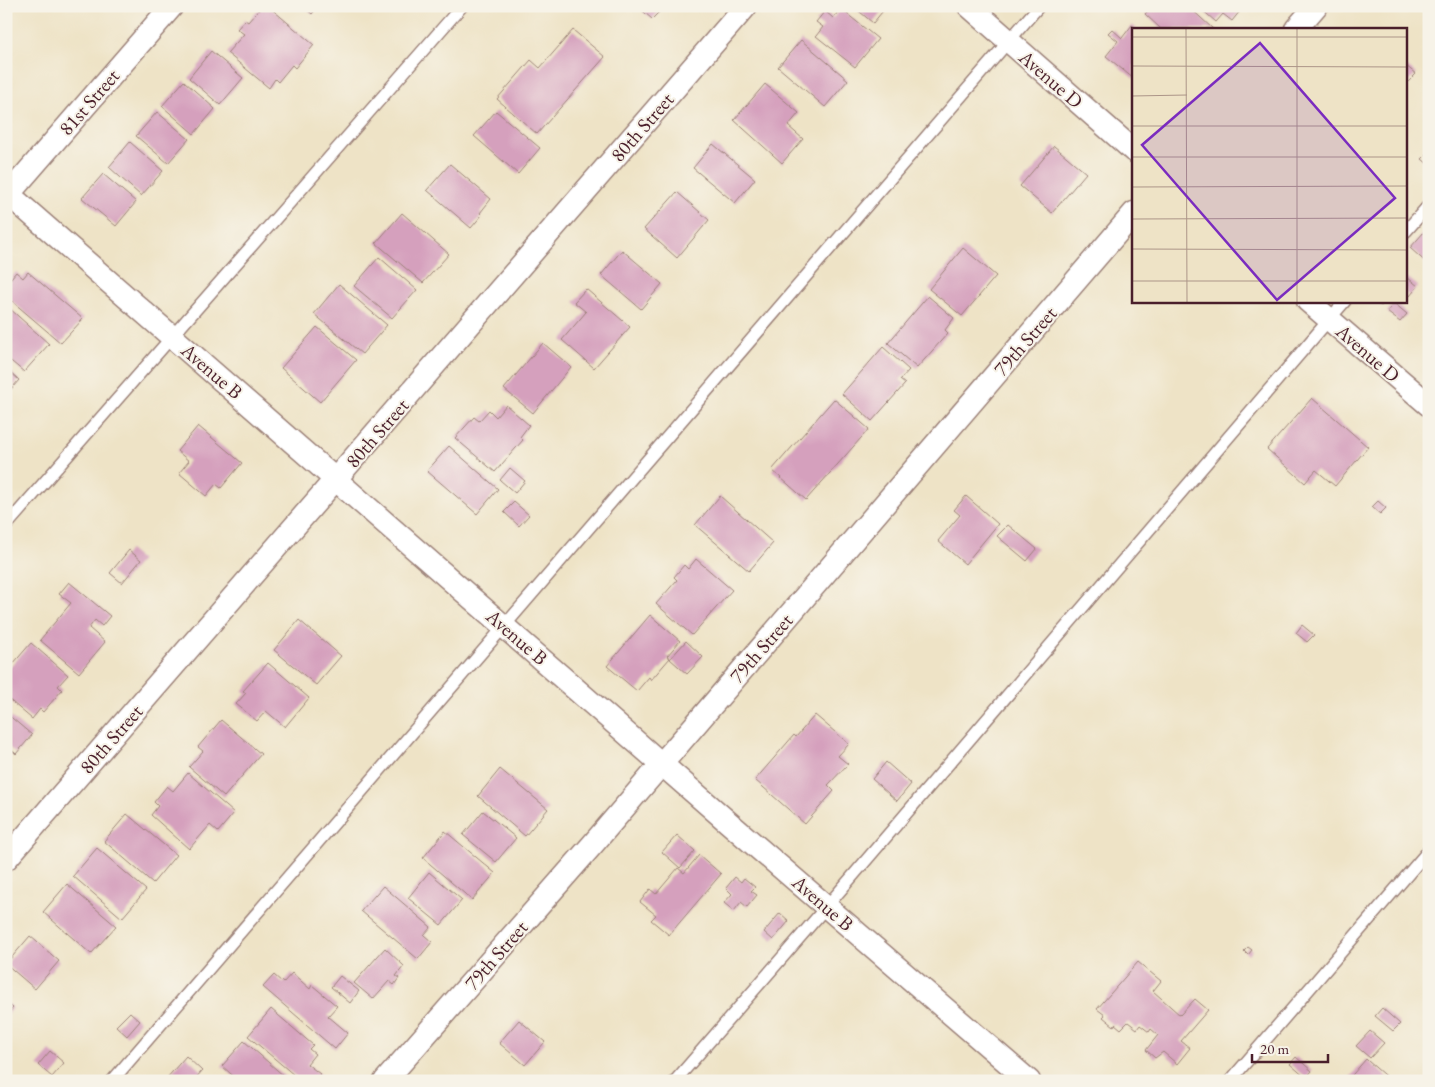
<svg xmlns="http://www.w3.org/2000/svg" width="1435" height="1087" viewBox="0 0 1435 1087" font-family="'EB Garamond',serif">
<rect width="100%" height="100%" fill="#f7f3e8"/>
<filter id="ink" filterUnits="userSpaceOnUse"><feTurbulence type="fractalNoise" baseFrequency=".02" numOctaves="2"/><feDisplacementMap in="SourceGraphic" scale="10" xChannelSelector="R" yChannelSelector="G"/><feConvolveMatrix kernelMatrix="1 2 1 2 8 2 1 2 1" color-interpolation-filters="sRGB"/></filter>
<filter id="wash" filterUnits="userSpaceOnUse"><feTurbulence type="fractalNoise" baseFrequency=".0096" numOctaves="4" result="noise"/><feDisplacementMap in="SourceGraphic" scale="20" xChannelSelector="R" yChannelSelector="G"/><feGaussianBlur stdDeviation="1.12" result="paint"/><feColorMatrix in="noise" values="0 0 0 0 0 0 0 0 0 0 0 0 0 0 0 0 0 1.4 0 .05"/><feComposite in="paint" operator="in"/></filter>
<g filter="url(#wash)">
<rect width="100%" height="100%" fill="#eee3c6"/>
<g id="blocks">
<g fill="#d5a0bd">
<path d="M262,6H268L314,45L295,68L292,65L278,82L275,79L269,88L227,53L244,34L237,29L245,20L248,22Z"/>
<path d="M303,6H318L312,14Z"/>
<path d="M637,6H659L662,9L652,19Z"/>
<path d="M853,6H887L873,23Z"/>
<path d="M1152,6H1188L1213,29H1161L1145,14Z"/>
<path d="M1198,6H1244L1232,21L1223,14L1216,22Z"/>
<path d="M841,9L878,39L855,67L816,36L823,27L816,22L825,11L833,18Z"/>
<path d="M1132,25L1137,29H1134V79L1106,56L1118,41L1108,33L1112,29L1122,38Z"/>
<path d="M573,30L605,57L537,134L497,99L531,60L540,68Z"/>
<path d="M801,40L848,80L825,107L778,67Z"/>
<path d="M211,51L243,78L220,105L189,78Z"/>
<path d="M1406,66L1416,74L1406,84Z"/>
<path d="M184,81L215,109L194,134L162,106Z"/>
<path d="M765,84L799,113L788,126L803,139L782,163L734,120Z"/>
<path d="M496,111L540,148L518,174L474,136Z"/>
<path d="M157,112L189,139L168,163L136,136Z"/>
<path d="M130,142L163,171L141,196L109,167Z"/>
<path d="M713,144L755,179L735,203L693,168Z"/>
<path d="M1054,146L1086,173L1052,213L1020,186Z"/>
<path d="M1429,152V165L1422,159Z"/>
<path d="M450,164L491,199L480,213L482,215L471,228L427,190Z"/>
<path d="M103,174L136,202L116,226L82,198Z"/>
<path d="M677,192L709,220L677,258L644,229Z"/>
<path d="M402,213L449,254L423,283L376,243Z"/>
<path d="M1424,232L1429,236V265L1410,248Z"/>
<path d="M963,248L996,276L962,316L929,289Z"/>
<path d="M622,250L662,284L641,309L601,275Z"/>
<path d="M379,257L417,290L392,318L354,286Z"/>
<path d="M16,272L23,278L28,272L83,319L61,343L6,296V284Z"/>
<path d="M1408,278L1418,286L1410,296L1406,293V281Z"/>
<path d="M339,284L387,325L362,354L314,314Z"/>
<path d="M586,289L630,327L594,368L562,340L586,312L574,302Z"/>
<path d="M928,296L954,318L945,330L948,333L917,368L888,343Z"/>
<path d="M1376,301H1385L1381,306Z"/>
<path d="M1394,303L1407,314L1400,322L1387,312Z"/>
<path d="M8,307L49,344L24,372L6,357V308Z"/>
<path d="M317,327L356,360L320,402L281,368Z"/>
<path d="M543,343L571,367L533,413L504,389Z"/>
<path d="M883,347L909,370L900,380L905,384L872,421L842,394Z"/>
<path d="M6,368L19,380L6,395Z"/>
<path d="M1312,398L1368,447L1335,486L1316,470L1305,483L1267,449Z"/>
<path d="M834,399L869,429L806,500L772,470Z"/>
<path d="M506,405L529,425L520,437L523,440L495,472L455,438L474,417L479,421L489,410L496,417Z"/>
<path d="M198,426L242,463L221,488L216,484L206,496L179,473L189,461L177,451Z"/>
<path d="M449,446L498,489L477,514L427,471Z"/>
<path d="M510,468L525,481L515,493L500,480Z"/>
<path d="M720,496L773,543L749,571L695,525Z"/>
<path d="M966,496L998,524L965,564L938,541L960,515L954,510Z"/>
<path d="M1378,501L1386,508L1380,514L1372,507Z"/>
<path d="M514,502L529,515L519,526L504,512Z"/>
<path d="M1008,525L1037,549L1027,561L997,536Z"/>
<path d="M129,550L141,560L122,583L110,573Z"/>
<path d="M696,559L732,590L692,635L656,604L677,580L674,577L684,565L688,569Z"/>
<path d="M69,582L110,616L102,626L95,620L89,628L105,642L79,673L40,640L71,603L59,594Z"/>
<path d="M650,615L680,641L667,656L670,658L651,680L649,677L637,691L607,666Z"/>
<path d="M299,620L341,656L316,685L274,650Z"/>
<path d="M1302,625L1314,635L1307,642L1296,633Z"/>
<path d="M686,641L703,657L687,674L670,659Z"/>
<path d="M31,643L68,675L58,686L62,690L43,712L40,709L32,719L6,697V672Z"/>
<path d="M268,663L309,698L285,727L266,711L257,721L236,704L246,693L243,691Z"/>
<path d="M6,713L32,735L16,754L6,745Z"/>
<path d="M815,715L849,744L838,756L848,764L828,785L834,791L805,824L755,780L794,735L796,737Z"/>
<path d="M221,720L261,754L224,797L189,767L203,751L198,747Z"/>
<path d="M886,762L911,784L897,801L872,779Z"/>
<path d="M500,769L548,809L525,836L478,796Z"/>
<path d="M188,773L234,813L218,832L210,825L189,849L151,815L158,806L154,802L167,786L173,791Z"/>
<path d="M483,811L516,838L496,862L463,835Z"/>
<path d="M127,814L176,855L153,883L104,841Z"/>
<path d="M445,831L495,873L472,900L423,858Z"/>
<path d="M677,835L695,851L680,868L662,852Z"/>
<path d="M97,848L146,890L122,918L73,876Z"/>
<path d="M699,855L721,874L669,935L651,920L656,915L640,902L650,889L656,894L678,868L684,873Z"/>
<path d="M429,872L462,900L441,925L408,898Z"/>
<path d="M735,877L741,882L744,878L755,887L751,891L757,895L747,907L741,902L734,911L724,903L732,894L726,888Z"/>
<path d="M67,884L116,926L91,954L43,912Z"/>
<path d="M383,886L431,927L424,935L432,942L418,959L361,911Z"/>
<path d="M780,913L789,921L773,940L764,932Z"/>
<path d="M30,936L59,961L35,989L6,964Z"/>
<path d="M1248,947L1252,950L1248,955L1244,951Z"/>
<path d="M385,948L404,966L396,976L399,978L394,985L389,981L373,999L354,983Z"/>
<path d="M1138,962L1161,981L1153,991L1180,1015L1195,999L1208,1010L1181,1041L1190,1048L1177,1064L1163,1052L1155,1058L1146,1050L1158,1035L1151,1029L1149,1032L1140,1025L1137,1029L1128,1022L1121,1029L1115,1024L1114,1026L1103,1017L1105,1015L1097,1009Z"/>
<path d="M292,973L310,989L312,985L337,1006L328,1016L348,1033L335,1049L263,987L274,975L283,983Z"/>
<path d="M340,976L359,991L350,1003L331,987Z"/>
<path d="M6,1002L13,1008L6,1016Z"/>
<path d="M1382,1008L1400,1024L1393,1031L1375,1016Z"/>
<path d="M271,1009L313,1045L309,1049L315,1054L307,1064L320,1074L314,1081H301L248,1036Z"/>
<path d="M130,1012L140,1021L127,1036L116,1026Z"/>
<path d="M519,1020L545,1042L525,1065L499,1043Z"/>
<path d="M1370,1031L1384,1043L1370,1058L1356,1046Z"/>
<path d="M244,1041L285,1077L281,1081H239L222,1066Z"/>
<path d="M50,1051L64,1063L52,1077L38,1065Z"/>
<path d="M186,1056L202,1071L193,1081H168L166,1079Z"/>
<path d="M1296,1057L1312,1071L1306,1078L1290,1064Z"/>
<path d="M1366,1059L1368,1061L1391,1081H1347Z"/>
</g>
</g>
</g>
<g filter="url(#ink)">
<use href="#blocks" fill-opacity="0" stroke="#9c8178" stroke-width="1"/>
<g fill="none" stroke-linecap="round" stroke-linejoin="round">
<defs>
<g id="service">
<path d="M1406,231L1429,205"/>
<path d="M6,526L462,6"/>
<path d="M112,1081L1039,6"/>
<path d="M675,1081L827,906L1345,301"/>
<path d="M1230,1081L1429,850"/>
</g>
<g id="minor">
<path d="M969,6L1134,151"/>
<path d="M1296,29L1316,6"/>
<path d="M6,192L728,822L1029,1081"/>
<path d="M6,197L172,6"/>
<path d="M1308,301L1429,405"/>
<path d="M6,859L746,6"/>
<path d="M385,1081L593,844L1134,213"/>
</g>
</defs>
<use href="#service" stroke="#9c8178" stroke-width="14"/>
<use href="#minor" stroke="#9c8178" stroke-width="25"/>
<use href="#service" stroke="#fff" stroke-width="11"/>
<use href="#minor" stroke="#fff" stroke-width="22"/>
</g>
</g>
<g text-anchor="middle" dominant-baseline="central" stroke-width="4" stroke-linejoin="round" paint-order="stroke">
<g font-size="20" fill="#4a1f2b" stroke="#f7f3e8">
<text transform="translate(1051 79) rotate(41)">Avenue D</text>
<text transform="translate(89 102) rotate(-49)">81st Street</text>
<text transform="translate(642 127) rotate(-49)">80th Street</text>
<text transform="translate(1025 341) rotate(-49)">79th Street</text>
<text transform="translate(1368 353) rotate(41)">Avenue D</text>
<text transform="translate(212 371) rotate(41)">Avenue B</text>
<text transform="translate(377 433) rotate(-49)">80th Street</text>
<text transform="translate(517 637) rotate(41)">Avenue B</text>
<text transform="translate(761 648) rotate(-49)">79th Street</text>
<text transform="translate(111 739) rotate(-49)">80th Street</text>
<text transform="translate(823 903) rotate(41)">Avenue B</text>
<text transform="translate(496 955) rotate(-49)">79th Street</text>
</g>
</g>
<g transform="translate(1132 28)">
<rect width="275" height="275" fill="#eee3c6"/>
<path fill="none" stroke="#ac9588" stroke-width="1" d="M54,1L55,274M165,1V274M0,9H275M0,38L275,39M0,68L55,67M0,98H275M0,129H275M0,159L275,158M0,191L275,190M0,221L275,222M0,253H275"/>
<path fill="#7b2cbf" fill-opacity="0.15" stroke="#7b2cbf" stroke-width="2.5" d="M128,15L263,170L145,272L10,117Z"/>
<rect width="275" height="275" fill="none" stroke="#4a1f2b" stroke-width="2.5"/>
</g>
<rect width="1435" height="1087" fill="none" stroke="#f7f3e8" stroke-width="25"/>
<path d="M1252 1054v8h76v-8" fill="none" stroke="#4a1f2b" stroke-width="2.5"/>
<text x="1260" y="1054" font-size="15" fill="#4a1f2b" stroke="#f7f3e8" stroke-width="4" paint-order="stroke">20 m</text>
</svg>
